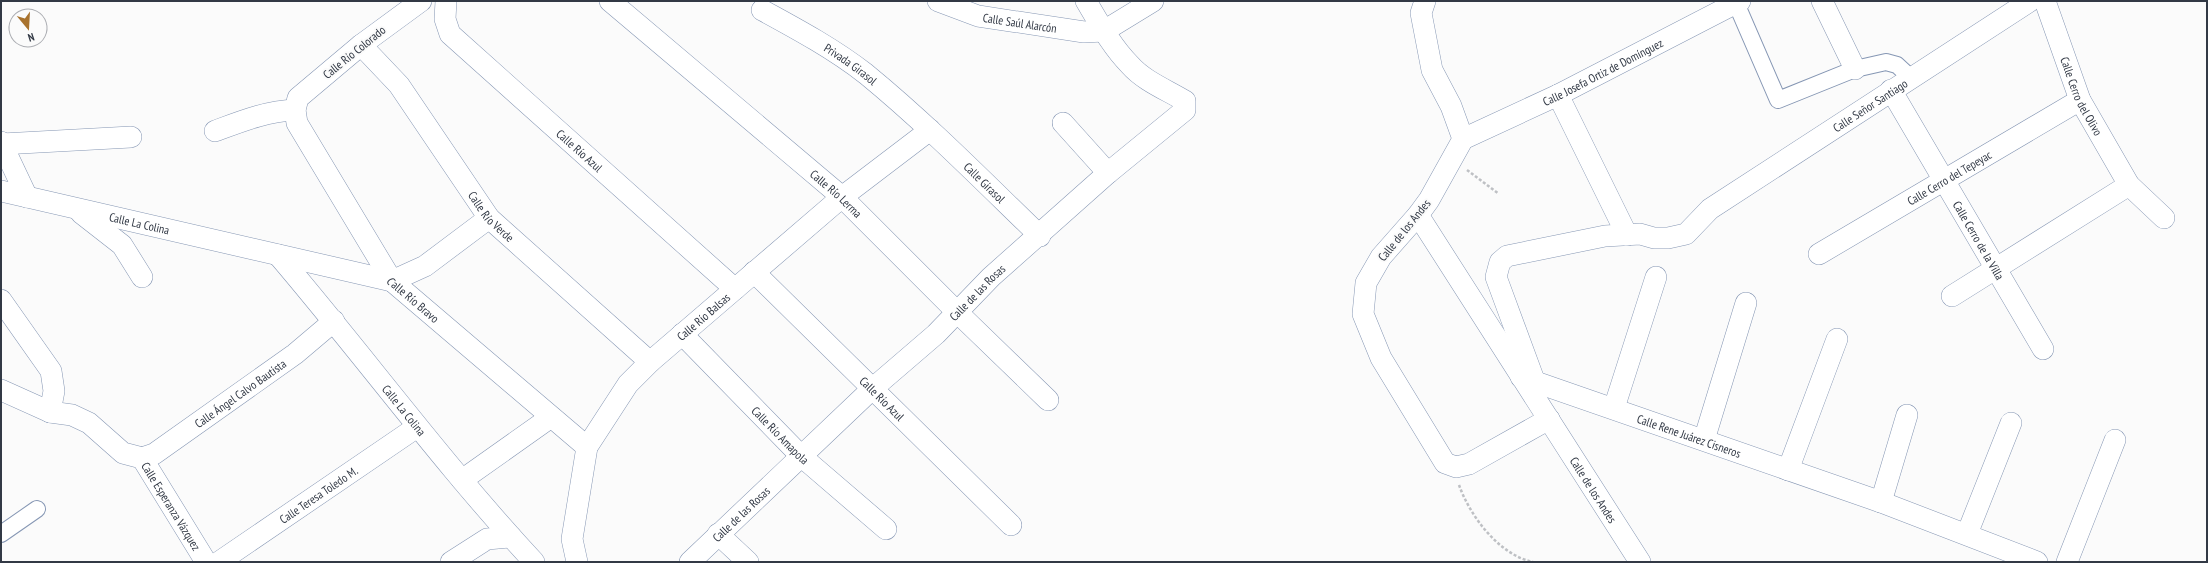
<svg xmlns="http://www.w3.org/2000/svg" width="2208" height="563" viewBox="0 0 2208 563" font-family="'PT Sans Narrow',sans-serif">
<rect width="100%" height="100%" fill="#fbfbfb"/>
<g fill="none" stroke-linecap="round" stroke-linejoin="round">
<defs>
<g id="pedestrian">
<path d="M1736,3L1778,100L1855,69L1886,62L1897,65L1911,78"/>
<path d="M1,534L37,509"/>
</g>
<g id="minor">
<path id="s1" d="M421,1L361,45L298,98L295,110L297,123L392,281L587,447"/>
<path id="s2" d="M446,1L445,19L450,34L735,289"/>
<path id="s3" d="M610,1L842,197L957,312L1048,400"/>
<path id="s4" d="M938,1L978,16L1084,32L1104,31L1153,1"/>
<path d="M1425,1L1421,13L1432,70L1451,106L1463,139L1429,200L1418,215L1381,257L1366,283L1363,314L1381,358L1445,463L1456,467L1469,464L1549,419"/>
<path d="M1822,1L1855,69"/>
<path id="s5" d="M2045,1L2080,100L2129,185L2164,218"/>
<path id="s6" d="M762,10C797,29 834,49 866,74C927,124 983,181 1040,236"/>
<path id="s7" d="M361,45L399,85L489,218L650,362"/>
<path id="s8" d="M1891,90L2043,349"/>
<path d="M1558,95L1627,235"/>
<path d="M1063,123L1108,173"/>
<path d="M215,131C242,121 267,111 295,110"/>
<path id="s9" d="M1463,139L1558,95L1740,1"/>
<path d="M1,142L27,197"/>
<path d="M2,144L131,137"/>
<path id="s10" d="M1,191L392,281L425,266L489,218"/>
<path d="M81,213L122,245L142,277"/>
<path id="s11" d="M1418,215L1640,562"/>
<path id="s12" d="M1819,254L2080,100"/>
<path id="s13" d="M278,255C365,357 443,464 534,562"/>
<path id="s14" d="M754,272L1011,525"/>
<path d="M1952,296L2129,185"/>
<path d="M1,300L51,371L54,391L50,412"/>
<path id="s15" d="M682,334L801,456L886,529"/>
<path id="s16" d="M1521,377L1881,502L2037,562"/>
<path id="s17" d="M1534,380L1496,277L1500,262L1507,256L1605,236L1640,234L1654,238H1668L1686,234L1710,209L2030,1"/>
<path id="s18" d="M1,390L50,412L72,415L89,423L123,453L142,458L206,562"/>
<path d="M1614,408L1656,277"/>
<path d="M1704,440L1746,303"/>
<path id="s19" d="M142,458L154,454L295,354L334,321"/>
<path d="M1788,470L1837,339"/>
<path d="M462,480L551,417"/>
<path d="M1881,502L1907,415"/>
<path d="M718,534L748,562"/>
<path d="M1967,534L2011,423"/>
<path id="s20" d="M219,562L417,427"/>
<path d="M451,562L487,539L511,537"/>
<path id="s21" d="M577,562L572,539L587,447L628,384L650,362L842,197L930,130"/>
<path id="s22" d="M690,562L872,389L936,334L991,277L1108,173L1185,110V101C1167,90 1144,81 1130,65C1112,47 1099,23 1086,1"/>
<path d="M2067,562L2115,440"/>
</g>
</defs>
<use href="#pedestrian" stroke="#8697b4" stroke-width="18"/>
<use href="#minor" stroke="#8697b4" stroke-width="22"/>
<g stroke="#bec0c4" stroke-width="2.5" stroke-dasharray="3 2" stroke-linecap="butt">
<path d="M1467,170L1499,194"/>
<path d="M1459,485C1470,516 1499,555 1533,562"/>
</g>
<use href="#pedestrian" stroke="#fff" stroke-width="16"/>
<use href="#minor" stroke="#fff" stroke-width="21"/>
</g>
<g text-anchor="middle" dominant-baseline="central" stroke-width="4" stroke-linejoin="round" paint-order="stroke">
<g font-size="12" fill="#323945" stroke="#fbfbfb">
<text stroke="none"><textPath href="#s4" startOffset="85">Calle Saúl Alarcón</textPath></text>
<text transform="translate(354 52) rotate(-39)">Calle Río Colorado</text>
<text stroke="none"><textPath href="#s6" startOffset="104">Privada Girasol</textPath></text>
<text stroke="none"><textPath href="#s9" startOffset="155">Calle Josefa Ortiz de Domínguez</textPath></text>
<text stroke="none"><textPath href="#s5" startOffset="102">Calle Cerro del Olivo</textPath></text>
<text stroke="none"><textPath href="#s17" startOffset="542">Calle Señor Santiago</textPath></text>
<text stroke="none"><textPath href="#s2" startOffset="208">Calle Río Azul</textPath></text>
<text stroke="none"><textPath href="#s12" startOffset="151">Calle Cerro del Tepeyac</textPath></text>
<text stroke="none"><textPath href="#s6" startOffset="283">Calle Girasol</textPath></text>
<text stroke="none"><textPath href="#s3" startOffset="297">Calle Río Lerma</textPath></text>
<text stroke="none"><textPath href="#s7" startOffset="216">Calle Río Verde</textPath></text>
<text stroke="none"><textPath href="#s10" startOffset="142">Calle La Colina</textPath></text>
<text transform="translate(1404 230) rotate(-51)">Calle de los Andes</text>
<text stroke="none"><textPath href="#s8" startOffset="174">Calle Cerro de la Villa</textPath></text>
<text stroke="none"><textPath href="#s22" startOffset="394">Calle de las Rosas</textPath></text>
<text stroke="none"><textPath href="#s1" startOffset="395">Calle Río Bravo</textPath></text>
<text stroke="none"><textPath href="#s21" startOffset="293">Calle Río Balsas</textPath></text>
<text stroke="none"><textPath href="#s19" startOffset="118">Calle Ángel Calvo Bautista</textPath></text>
<text stroke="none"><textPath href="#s14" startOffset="180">Calle Río Azul</textPath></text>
<text stroke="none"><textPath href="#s13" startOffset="200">Calle La Colina</textPath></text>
<text stroke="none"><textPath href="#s15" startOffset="141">Calle Río Amapola</textPath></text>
<text stroke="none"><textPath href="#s16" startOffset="178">Calle Rene Juárez Cisneros</textPath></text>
<text stroke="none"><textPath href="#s11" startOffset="326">Calle de los Andes</textPath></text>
<text stroke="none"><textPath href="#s20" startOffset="120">Calle Teresa Toledo M.</textPath></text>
<text stroke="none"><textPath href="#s18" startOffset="216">Calle Esperanza Vázquez</textPath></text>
<text stroke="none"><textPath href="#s22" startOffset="70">Calle de las Rosas</textPath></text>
</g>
</g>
<rect width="2208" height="563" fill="none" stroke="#323945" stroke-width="4"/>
<g transform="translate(28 28) rotate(162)"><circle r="19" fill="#fbfbfb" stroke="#abadb2"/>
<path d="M0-3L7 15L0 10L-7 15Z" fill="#a9732e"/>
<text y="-6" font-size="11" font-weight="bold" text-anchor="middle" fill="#323945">N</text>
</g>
</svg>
